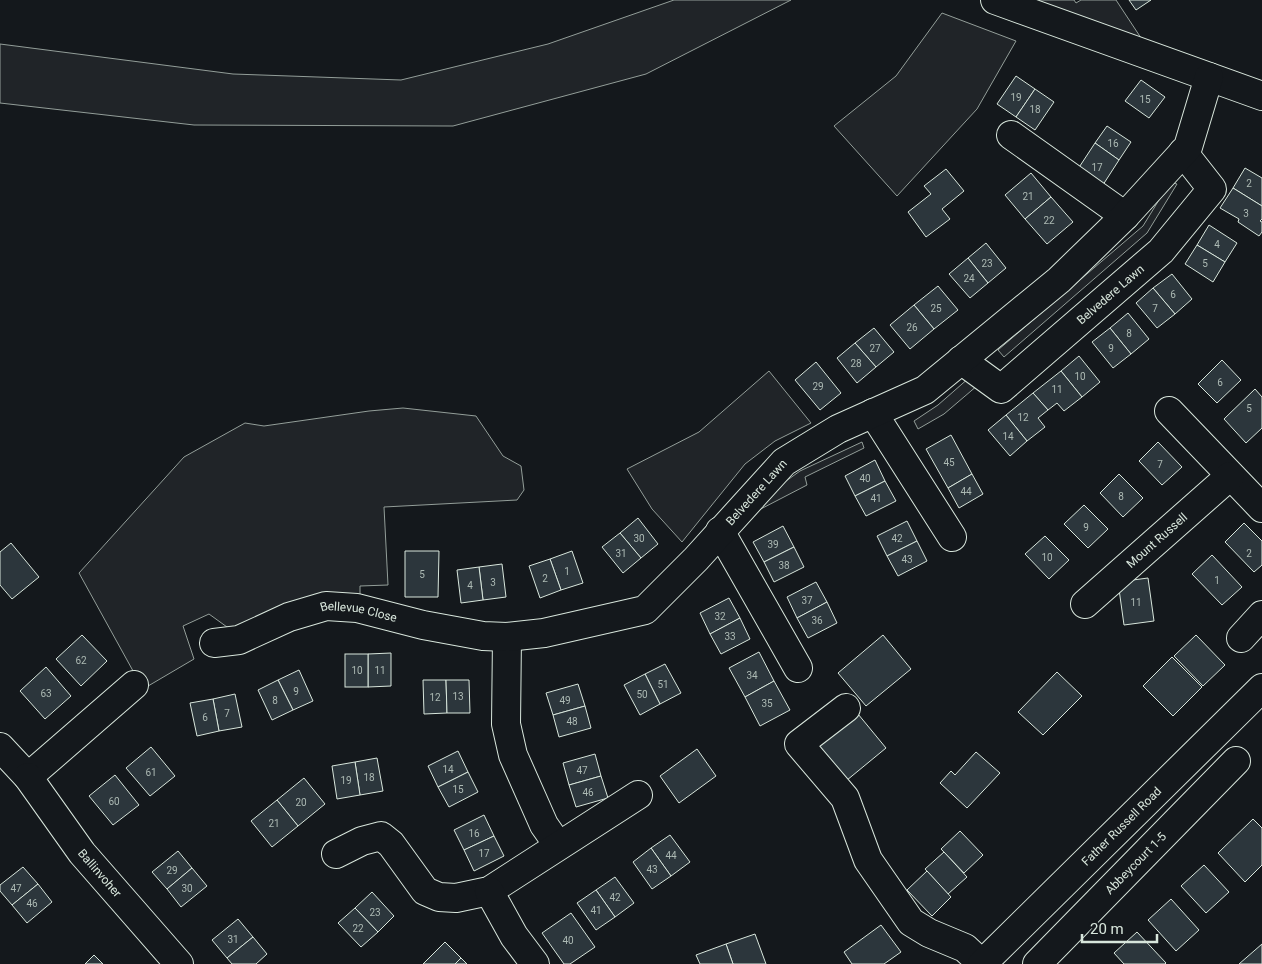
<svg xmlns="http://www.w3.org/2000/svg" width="1262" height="964" viewBox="0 0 1262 964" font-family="Roboto,sans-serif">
<rect width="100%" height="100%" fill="#14181c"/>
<g fill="#202428" stroke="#939e99">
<path d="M674,0H791L646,74L453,126L194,125L0,103V44L233,74L401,80L548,44Z"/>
<path d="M1037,0H1074L1076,3L1081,0H1116L1145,44L1033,2Z"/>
<path d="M942,13L1016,41L977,109L897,196L834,126L896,76Z"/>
<path d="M1170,182L1177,184L1147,233L1004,357L998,350L1143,226Z"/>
<path d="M769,371L811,423L775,441L745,464L682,542L652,509L627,469L699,432Z"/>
<path d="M970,377L978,385L944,414L918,429L914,421L938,405Z"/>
<path d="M403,408L476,416L503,456L521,466L524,490L517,500L384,507L388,585L360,586V601L235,630L227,627L209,614L183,626L194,659L143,689L79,573L184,457L245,423L264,426L369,411Z"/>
<path d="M862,442L864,448L805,477L807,485L755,512L761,499L800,471Z"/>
</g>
<g fill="#2c363c" stroke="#d8e6dc">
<path d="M1129,0H1151L1136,10Z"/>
<path d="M1016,76L1035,89L1016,117L997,104Z"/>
<path d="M1141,80L1165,97L1149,118L1125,101Z"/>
<path d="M1035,89L1054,102L1035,130L1016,117Z"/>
<path d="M1107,126L1131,142L1119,160L1095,143Z"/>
<path d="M1095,143L1119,160L1099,191L1074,175Z"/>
<path d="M1245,168L1262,178V206L1233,188Z"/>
<path d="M946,169L964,191L942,209L950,219L926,237L908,212L931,194L924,186Z"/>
<path d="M1031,173L1051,197L1025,219L1005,195Z"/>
<path d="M1233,188L1262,206V219L1260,221L1262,222V232L1259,236L1238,222L1239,219L1220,208Z"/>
<path d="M1051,197L1073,222L1047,244L1025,219Z"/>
<path d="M1209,225L1237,243L1225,262L1197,245Z"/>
<path d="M986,243L1006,268L988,283L968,258Z"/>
<path d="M1197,245L1225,262L1213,282L1185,264Z"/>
<path d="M968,258L988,283L970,298L949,274Z"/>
<path d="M1172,274L1192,299L1175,314L1153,288Z"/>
<path d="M938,286L958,310L934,329L914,305Z"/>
<path d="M1153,288L1175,314L1157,328L1136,303Z"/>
<path d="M914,305L934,329L910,349L890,325Z"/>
<path d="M1128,313L1149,339L1131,354L1110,328Z"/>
<path d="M874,328L894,352L876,367L855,343Z"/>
<path d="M1110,328L1131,354L1113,368L1092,342Z"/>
<path d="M855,343L876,367L857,383L837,358Z"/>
<path d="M1079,356L1100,382L1082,397L1061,371Z"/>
<path d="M1222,360L1241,380L1217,403L1198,384Z"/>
<path d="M816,362L841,393L820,410L795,380Z"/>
<path d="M1061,371L1082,397L1064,411L1057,403L1048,410L1033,393Z"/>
<path d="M1255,389L1262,397V428L1246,443L1224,419Z"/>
<path d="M1033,393L1048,410L1038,418L1045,427L1027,441L1006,415Z"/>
<path d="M1006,415L1027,441L1010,456L988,430Z"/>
<path d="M951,435L972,474L948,488L926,449Z"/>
<path d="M1158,442L1182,467L1162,485L1139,461Z"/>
<path d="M875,460L885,481L855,496L845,476Z"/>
<path d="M972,474L983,494L959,508L948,488Z"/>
<path d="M1119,474L1143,498L1123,517L1100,493Z"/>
<path d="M885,481L896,501L866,516L855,496Z"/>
<path d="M1084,505L1108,529L1088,548L1064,524Z"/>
<path d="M638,518L658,544L641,558L620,533Z"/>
<path d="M907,521L917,541L887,556L877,536Z"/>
<path d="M1244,523L1262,541V565L1254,572L1225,542Z"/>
<path d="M783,526L794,547L764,562L753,542Z"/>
<path d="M620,533L641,558L623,573L602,547Z"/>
<path d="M1045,536L1069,560L1049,579L1025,554Z"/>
<path d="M917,541L927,561L898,576L887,556Z"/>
<path d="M11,543L39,577L12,599L0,585V552Z"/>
<path d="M794,547L804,567L774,582L764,562Z"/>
<path d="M405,551H439L438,597H405Z"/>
<path d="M572,551L583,583L561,590L550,559Z"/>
<path d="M1212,555L1242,587L1222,605L1192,574Z"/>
<path d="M550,559L561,590L540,598L529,566Z"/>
<path d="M502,564L506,597L483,600L479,567Z"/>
<path d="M479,567L483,600L461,603L457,570Z"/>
<path d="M1148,578L1154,621L1124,625L1118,582Z"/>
<path d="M816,582L827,602L797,618L787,597Z"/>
<path d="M729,598L740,618L710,634L700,613Z"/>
<path d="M827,602L837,623L808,638L797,618Z"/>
<path d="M740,618L750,639L721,654L710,634Z"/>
<path d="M82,635L107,661L81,686L56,659Z"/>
<path d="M883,635L911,669L866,706L838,673Z"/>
<path d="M1196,635L1225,665L1203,686L1174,656Z"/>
<path d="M759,652L774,681L745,697L729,668Z"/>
<path d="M391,653V686L368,687V654Z"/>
<rect x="345" y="654" width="23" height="33"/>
<path d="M1172,657L1202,687L1173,716L1143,686Z"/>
<path d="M665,664L681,693L660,704L645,674Z"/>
<path d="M46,667L71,696L45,719L20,691Z"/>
<path d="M299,670L313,701L293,710L278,680Z"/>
<path d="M1057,672L1082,696L1043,735L1018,712Z"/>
<path d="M645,674L660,704L640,715L624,685Z"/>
<path d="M278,680L293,710L272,720L258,690Z"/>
<path d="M423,680H446L447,713L424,714Z"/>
<path d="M446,680H469L470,713H447Z"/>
<path d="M774,681L790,710L760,726L745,697Z"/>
<path d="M578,684L585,706L553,715L546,693Z"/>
<path d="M235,694L242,727L219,731L213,699Z"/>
<path d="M213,699L219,731L197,736L190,703Z"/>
<path d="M585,706L591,728L559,737L553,715Z"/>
<path d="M858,714L886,748L841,785L813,751Z"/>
<path d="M151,747L175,776L150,796L126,768Z"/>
<path d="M697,749L716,776L679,803L660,776Z"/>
<path d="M458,751L468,772L438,787L428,766Z"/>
<path d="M976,752L1000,773L967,808L940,783L951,771L955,775Z"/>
<path d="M595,754L601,776L569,785L563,763Z"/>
<path d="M377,758L383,791L360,795L355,762Z"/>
<path d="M355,762L360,795L337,799L332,766Z"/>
<path d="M468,772L478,792L449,807L438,787Z"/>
<path d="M115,775L139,805L113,825L89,796Z"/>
<path d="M601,776L608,798L576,807L569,785Z"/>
<path d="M304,778L325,804L298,826L277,800Z"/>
<path d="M277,800L298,826L272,847L251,821Z"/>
<path d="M484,815L494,836L464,850L454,830Z"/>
<path d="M1253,819L1262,828V865L1245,882L1218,853Z"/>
<path d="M960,831L983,855L964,873L941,849Z"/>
<path d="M670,835L690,862L671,876L651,848Z"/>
<path d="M494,836L504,856L474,871L464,850Z"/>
<path d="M651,848L671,876L652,889L633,862Z"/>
<path d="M178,851L192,868L167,889L152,872Z"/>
<path d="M944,852L967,877L948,894L925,869Z"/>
<path d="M1204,865L1229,892L1206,913L1181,886Z"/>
<path d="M23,867L38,884L12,905L0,891V885Z"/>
<path d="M192,868L207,886L181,907L167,889Z"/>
<path d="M927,871L951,897L932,916L907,890Z"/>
<path d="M615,877L634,903L615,917L596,890Z"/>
<path d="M38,884L52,902L27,923L12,905Z"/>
<path d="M596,890L615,917L596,930L577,903Z"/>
<path d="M372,892L394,916L378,932L355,908Z"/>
<path d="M1171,899L1199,930L1176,951L1148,920Z"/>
<path d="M355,908L378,932L361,947L338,923Z"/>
<path d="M571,913L595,947L570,964H564L542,933Z"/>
<path d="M238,919L253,937L227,958L212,940Z"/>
<path d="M881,925L901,952L884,964H852L844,952Z"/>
<path d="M1137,932L1166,963L1165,964H1124L1114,953Z"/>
<path d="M755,934L766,964H733L726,944Z"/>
<path d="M253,937L267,954L256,964H232L227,958Z"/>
<path d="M445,942L461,958L455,964H423Z"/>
<path d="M726,944L733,964H700L696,955Z"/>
<path d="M1262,944V964H1239Z"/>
<path d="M94,955L103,964H85Z"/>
<path d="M461,958L467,964H455Z"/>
</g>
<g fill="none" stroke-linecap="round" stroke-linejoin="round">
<defs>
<g id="minor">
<path d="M995,0L1262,96"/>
<path d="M1011,135L1125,216"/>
<path id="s1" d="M961,360L1001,389L1161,251L1212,189L1183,152"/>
<path d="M1169,411L1262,508"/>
<path d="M873,413L952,537"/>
<path d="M720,531L798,668"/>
<path id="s2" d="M1085,604L1230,476"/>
<path d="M507,637L506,724L513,755L544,825L558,845"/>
<path d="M1241,638L1262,615"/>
<path id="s3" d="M214,643L239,640L289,617L326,606L357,608L423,625L483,636L507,637L544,633L645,610L696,559L784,462L838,429L925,390L1059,280L1125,216L1188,147L1209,77"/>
<path d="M846,708L799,744L845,798L868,860L911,922L929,933L965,948L982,964"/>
<path d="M0,747L28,777L134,685"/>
<path id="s4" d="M28,777L82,853L179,964"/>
<path d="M336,854L362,841L381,836L391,844L425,891L439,897L456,898L489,891L638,795"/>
<path d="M489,891L514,936L535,964"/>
<path id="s5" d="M982,964L1262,688"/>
<path id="s6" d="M1037,964L1236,761"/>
</g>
</defs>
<use href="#minor" stroke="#d8e6dc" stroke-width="30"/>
<use href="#minor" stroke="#14181c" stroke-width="28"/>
</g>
<g text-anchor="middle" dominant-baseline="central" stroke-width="4" stroke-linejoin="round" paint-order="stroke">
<g font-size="10" fill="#adbab4">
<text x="1016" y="97">19</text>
<text x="1145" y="99">15</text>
<text x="1035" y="109">18</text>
<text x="1113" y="143">16</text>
<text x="1097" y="167">17</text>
<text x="1249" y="183">2</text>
<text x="1028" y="196">21</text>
<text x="1246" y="213">3</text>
<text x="1049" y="220">22</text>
<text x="1217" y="244">4</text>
<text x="987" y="263">23</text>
<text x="1205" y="263">5</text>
<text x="969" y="278">24</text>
<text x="1173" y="294">6</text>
<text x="936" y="308">25</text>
<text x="1155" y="308">7</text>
<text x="912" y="327">26</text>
<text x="1129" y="333">8</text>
<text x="875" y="348">27</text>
<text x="1111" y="348">9</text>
<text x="856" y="363">28</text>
<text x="1080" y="376">10</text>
<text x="1220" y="382">6</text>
<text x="818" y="386">29</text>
<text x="1057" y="389">11</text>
<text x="1249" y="408">5</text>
<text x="1023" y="417">12</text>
<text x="1008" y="436">14</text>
<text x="949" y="462">45</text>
<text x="1160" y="464">7</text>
<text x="865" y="478">40</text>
<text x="966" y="491">44</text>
<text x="1121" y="496">8</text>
<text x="876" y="498">41</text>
<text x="1086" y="527">9</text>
<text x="639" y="538">30</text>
<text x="897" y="538">42</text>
<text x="773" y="544">39</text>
<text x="621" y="553">31</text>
<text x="1249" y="553">2</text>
<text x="1047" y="557">10</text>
<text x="907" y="559">43</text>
<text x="784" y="565">38</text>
<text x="567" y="571">1</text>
<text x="422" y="574">5</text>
<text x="545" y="578">2</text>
<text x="1217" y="580">1</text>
<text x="493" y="582">3</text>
<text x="470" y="585">4</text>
<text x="807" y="600">37</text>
<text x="1136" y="602">11</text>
<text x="720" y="616">32</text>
<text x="817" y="620">36</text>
<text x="730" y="636">33</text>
<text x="81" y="660">62</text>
<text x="357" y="670">10</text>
<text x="380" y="670">11</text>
<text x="752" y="675">34</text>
<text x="663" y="684">51</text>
<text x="296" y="691">9</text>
<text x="46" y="693">63</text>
<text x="642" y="694">50</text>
<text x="458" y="696">13</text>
<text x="435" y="697">12</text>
<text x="275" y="700">8</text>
<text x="565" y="700">49</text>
<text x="767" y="703">35</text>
<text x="227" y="713">7</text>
<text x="205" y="717">6</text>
<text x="572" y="721">48</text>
<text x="448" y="769">14</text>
<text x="582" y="770">47</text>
<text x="151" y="772">61</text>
<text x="369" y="777">18</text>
<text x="346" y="780">19</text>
<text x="458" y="789">15</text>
<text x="588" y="792">46</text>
<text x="114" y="801">60</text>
<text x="301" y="802">20</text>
<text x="274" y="823">21</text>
<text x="474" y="833">16</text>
<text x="484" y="853">17</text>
<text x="671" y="855">44</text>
<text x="652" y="869">43</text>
<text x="172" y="870">29</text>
<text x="16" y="888">47</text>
<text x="187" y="888">30</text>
<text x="615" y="897">42</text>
<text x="32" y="903">46</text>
<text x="596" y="910">41</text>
<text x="375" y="912">23</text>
<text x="358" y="928">22</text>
<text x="233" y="939">31</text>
<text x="568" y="940">40</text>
</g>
<g font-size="12" fill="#d8e6dc" stroke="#14181c">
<text stroke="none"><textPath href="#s1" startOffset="194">Belvedere Lawn</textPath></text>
<text stroke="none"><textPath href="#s3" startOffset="606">Belvedere Lawn</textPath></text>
<text stroke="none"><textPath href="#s2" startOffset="96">Mount Russell</textPath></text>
<text stroke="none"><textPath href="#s3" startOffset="152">Bellevue Close</textPath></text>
<text stroke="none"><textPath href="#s5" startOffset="196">Father Russell Road</textPath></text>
<text stroke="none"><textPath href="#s6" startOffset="141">Abbeycourt 1-5</textPath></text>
<text stroke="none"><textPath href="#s4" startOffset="120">Ballinvoher</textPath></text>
</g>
</g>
<path d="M1082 934v8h75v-8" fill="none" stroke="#d8e6dc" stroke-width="2.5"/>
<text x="1090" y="934" font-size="15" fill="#d8e6dc" stroke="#14181c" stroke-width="4" paint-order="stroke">20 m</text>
</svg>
